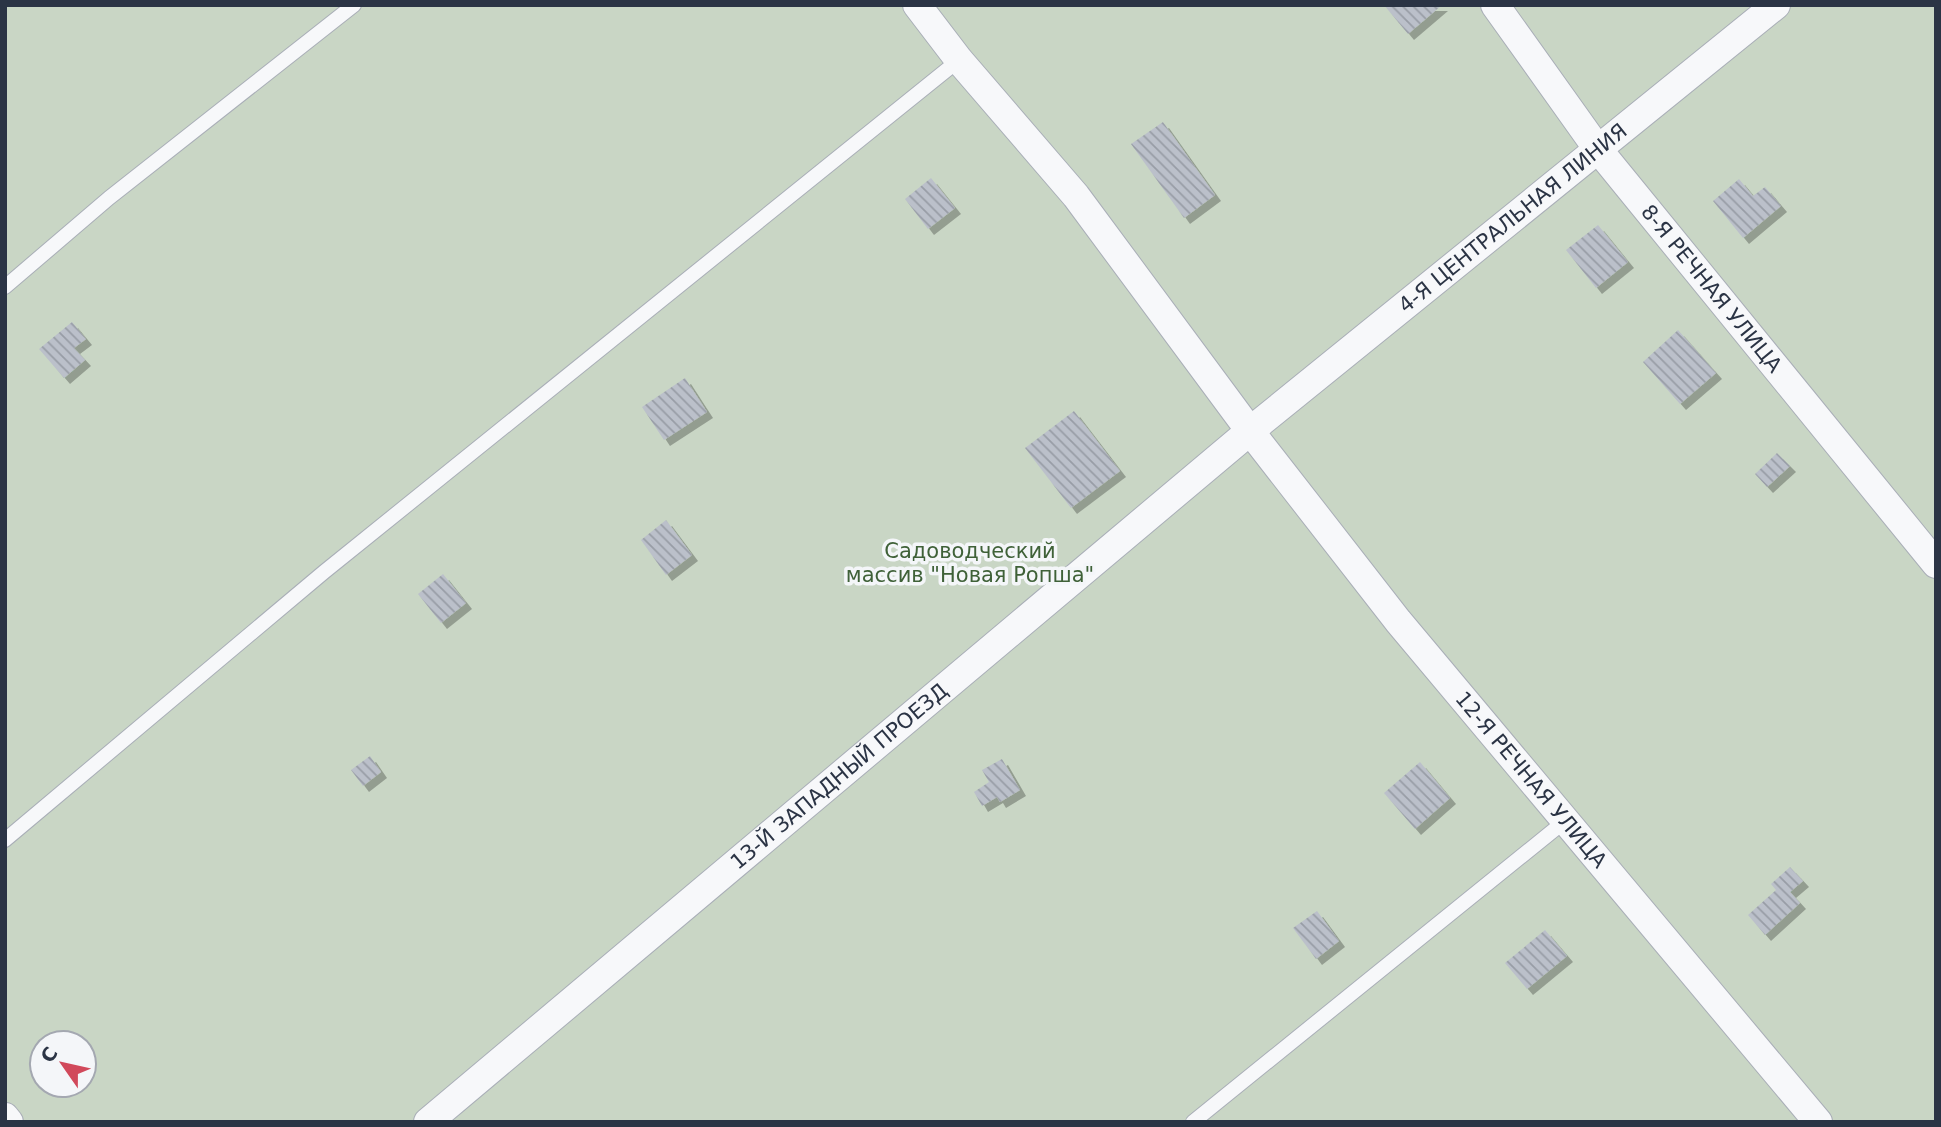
<svg xmlns="http://www.w3.org/2000/svg" width="1941" height="1127" viewBox="0 0 1941 1127" font-family="'DejaVu Sans',sans-serif">
<defs>
<pattern id="building-back-hatch" width="6" height="6" patternUnits="userSpaceOnUse" patternTransform="scale(1.75)"><rect width="6" height="6" fill="#bbc0ca"/><path d="M-1 5l2 2M0 0l6 6M5-1l2 2" fill="none" stroke="#989da6"/></pattern>
<filter id="shadow"><feDropShadow dx="6" dy="6" stdDeviation="0" flood-color="#0004"/></filter>
</defs>
<rect width="100%" height="100%" fill="#e4e7ec"/>
<path fill="#c9d6c5" fill-rule="evenodd" d="M5,5H1936V1122H5ZM42,1043H84V1085H42Z"/>
<g fill="url(#building-back-hatch)" filter="url(#shadow)">
<path d="M1384,5H1442L1408,34Z"/>
<path d="M1163,122L1215,195L1184,218L1131,144Z"/>
<path d="M931,178L955,208L928,229L905,199Z"/>
<path d="M1739,179L1753,196L1765,187L1781,206L1743,238L1713,201Z"/>
<path d="M1598,225L1628,262L1596,288L1566,250Z"/>
<path d="M72,322L86,339L74,348L85,360L64,378L39,349Z"/>
<path d="M1678,330L1716,373L1680,404L1643,362Z"/>
<path d="M685,378L707,412L664,440L642,407Z"/>
<path d="M1074,411L1120,471L1071,508L1025,448Z"/>
<path d="M1777,453L1790,466L1767,487L1755,474Z"/>
<path d="M666,520L692,555L666,575L641,540Z"/>
<path d="M443,574L466,603L441,623L418,594Z"/>
<path d="M370,756L381,772L363,786L351,770Z"/>
<path d="M1002,759L1020,790L1000,802L997,797L982,806L974,792L989,782L982,770Z"/>
<path d="M1420,762L1450,798L1415,829L1384,793Z"/>
<path d="M1790,867L1803,881L1790,892L1800,903L1765,935L1748,915L1776,890L1771,884Z"/>
<path d="M1317,911L1339,941L1316,959L1293,928Z"/>
<path d="M1545,930L1567,956L1527,989L1505,963Z"/>
</g>
<g fill="none" stroke-linecap="round" stroke-linejoin="round">
<defs>
<g id="lane">
<path d="M5,287L109,198L354,5"/>
<path d="M5,840L324,572L959,60"/>
<path d="M1193,1122L1565,821"/>
</g>
<g id="street">
<path id="s1" d="M917,5L959,60L1076,196L1250,431L1398,621L1818,1122"/>
<path id="s2" d="M1495,5L1597,148L1936,564"/>
<path d="M5,1117L9,1122"/>
<path id="s3" d="M428,1122L1250,431L1776,5"/>
</g>
</defs>
<use href="#lane" stroke="#a9aeb7" stroke-width="16"/>
<use href="#street" stroke="#a9aeb7" stroke-width="30"/>
<use href="#lane" stroke="#f7f8fa" stroke-width="14"/>
<use href="#street" stroke="#f7f8fa" stroke-width="28"/>
</g>
<g text-anchor="middle" dominant-baseline="central" stroke-width="7" stroke-linejoin="round" paint-order="stroke">
<g font-size="21" fill="#2b3445" stroke="#f4f6f9">
<text stroke="none"><textPath href="#s3" startOffset="1412">4-Я ЦЕНТРАЛЬНАЯ ЛИНИЯ</textPath></text>
<text stroke="none"><textPath href="#s2" startOffset="357">8-Я РЕЧНАЯ УЛИЦА</textPath></text>
<text stroke="none"><textPath href="#s3" startOffset="537">13-Й ЗАПАДНЫЙ ПРОЕЗД</textPath></text>
<text stroke="none"><textPath href="#s1" startOffset="989">12-Я РЕЧНАЯ УЛИЦА</textPath></text>
</g>
<g font-size="21" fill="#3f6138" stroke="#f4f6f9">
<text x="970" y="551">Садоводческий<tspan x="970" dy="24">массив "Новая Ропша"</tspan></text>
</g>
</g>
<rect width="1941" height="1127" fill="none" stroke="#2b3445" stroke-width="14"/>
<g transform="translate(63 1064) rotate(304)"><circle r="33" fill="#f4f6f9" stroke="#a4a8b1" stroke-width="2"/>
<path d="M0-5L12 26L0 18L-12 26Z" fill="#d1495b"/>
<text y="-10" font-size="19" font-weight="bold" text-anchor="middle" fill="#2b3445">С</text>
</g>
</svg>
